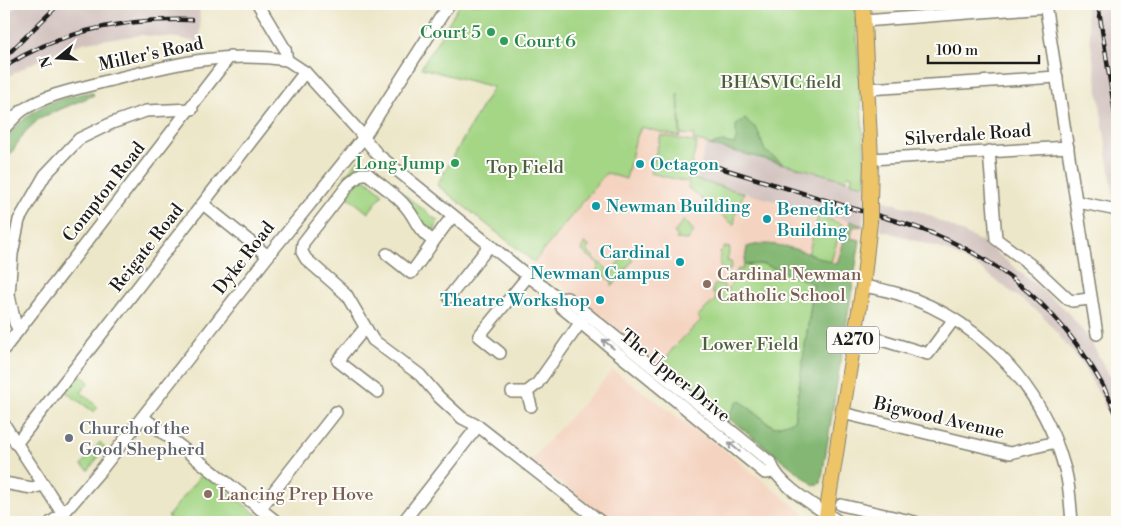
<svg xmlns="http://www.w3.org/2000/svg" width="1121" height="526" viewBox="0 0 1121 526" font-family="'Libre Bodoni',serif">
<rect width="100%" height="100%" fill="#fdfcf7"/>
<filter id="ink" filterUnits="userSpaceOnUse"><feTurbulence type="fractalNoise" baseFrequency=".02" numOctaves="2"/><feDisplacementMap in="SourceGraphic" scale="10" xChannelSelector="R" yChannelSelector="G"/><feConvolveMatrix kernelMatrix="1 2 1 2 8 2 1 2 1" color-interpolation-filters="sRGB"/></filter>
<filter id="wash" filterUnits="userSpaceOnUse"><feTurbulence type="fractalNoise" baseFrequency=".0096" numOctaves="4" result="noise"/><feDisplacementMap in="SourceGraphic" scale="20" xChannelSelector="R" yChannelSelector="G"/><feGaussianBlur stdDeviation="1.12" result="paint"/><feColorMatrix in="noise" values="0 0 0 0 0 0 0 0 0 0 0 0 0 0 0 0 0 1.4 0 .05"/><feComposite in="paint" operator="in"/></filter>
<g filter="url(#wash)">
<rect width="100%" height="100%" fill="#ede7c9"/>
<g fill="#f4d3c0">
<path d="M686,84L724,87L693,140L706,144L697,180L863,225L821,483L818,485H814L699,396L437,185L493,87L680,137Z"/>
<path d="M613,370L732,456L814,522H613L531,460Z"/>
</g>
<g fill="#d0c0bc">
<path d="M19,4H199L201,43L177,38L141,35L86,42L46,56L7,77L9,81L4,83V19L7,17L5,15Z"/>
<path d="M1085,4H1107L1117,61V203L1114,199Z"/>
<path d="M706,144L866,185L863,225L697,180Z"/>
<path d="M879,199L922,212L986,244L1065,309L1090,340L1117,390V435L1100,395L1080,361L1041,314L978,267L945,250L881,230Z"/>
</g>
<g fill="#a4d686" stroke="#607951">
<path d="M460,4H855L866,185L851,182L852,176L847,175L846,180L693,140L694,135L681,134L678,93L680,137L641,127L635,142L626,179L606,173L534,262L437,185L493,87L421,68Z"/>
<path d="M661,135L697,143L687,182L650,173Z"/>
<path d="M359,159L438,221L435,229L429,231L368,171L349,179L345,176Z"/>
<path d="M690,178L744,193L736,212L734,225L688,188Z"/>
<path d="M365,179L383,194L368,213L347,196L358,181Z"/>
<path d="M818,216L842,224L831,262L808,255Z"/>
<path d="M684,220L694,231L688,240L676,239L678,236L674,233Z"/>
<path d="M584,243L589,246L587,251L606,268L612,281L610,272L626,254L633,260L612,287V282L597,270L599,264L582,251Z"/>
<path d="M725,247L730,248L727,261L732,262L730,270L725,272L720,267V252Z"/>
<path d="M763,264L814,283L794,422L774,427L739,400L727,417L662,364L673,348L701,320L697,317L716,299L712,291L715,284H723L727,292L738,269L742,270L744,265Z"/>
<path d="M80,375L89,382L81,392L98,407L94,412L66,392Z"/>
<path d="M100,442L105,447L89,470L81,465Z"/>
<path d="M203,472L266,522H168L169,515Z"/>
</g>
<g fill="#83b773" stroke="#506a48">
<path d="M86,93H93L94,95L40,118L25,132L4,164V138C36,107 41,103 86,93Z"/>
<path d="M745,119L757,129L765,151L784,164L709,145L723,142L734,144L736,140V125Z"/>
<path d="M850,221L863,226L853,227L851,238L860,240L821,483L814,485L727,417L739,400L773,427L794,421L814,284L763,264L744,265L747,247C775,237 810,255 837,264Z"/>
</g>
</g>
<g filter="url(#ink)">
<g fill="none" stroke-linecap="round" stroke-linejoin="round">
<defs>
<g id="minor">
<path d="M258,4L285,49L287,60L305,72L357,129L377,154L528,276L560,299L567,298L587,314L771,463C778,486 819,508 839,522"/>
<path d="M1045,4L1097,334"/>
<path d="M864,21L1046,7"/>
<path d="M868,89L1057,77"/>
<path d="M4,128C11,122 18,112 26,108C49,94 77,89 103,82C167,66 220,50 287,60"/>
<path d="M989,151L996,239L1035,268L1068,299L1072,301L1090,299"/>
<path d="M871,159L1068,147"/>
<path d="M1078,202L1117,210"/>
<path d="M203,204L268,256"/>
<path d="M432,240C417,230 417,220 406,207C396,194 380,185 368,174H361L349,184L303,243L302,252L306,259L346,294L373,340L420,375L439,397L462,418L478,426L601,522"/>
<path d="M387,254L411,273C426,254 437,234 453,216"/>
<path d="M863,286C959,300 1038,373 1064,466C1070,484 1070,503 1072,522"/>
<path d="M449,297L490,245"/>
<path d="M560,299L561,307L765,473L774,472"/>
<path d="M365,328L338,361L378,392"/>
<path d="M19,330L15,323L9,295L12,254L19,220L45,175L79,139L112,123L146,111L192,109"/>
<path d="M855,332L928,354L954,319"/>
<path d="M4,349L230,56"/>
<path d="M500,353L479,336L528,276"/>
<path d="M512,392H527L537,384L585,316"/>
<path d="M527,392L531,406"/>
<path d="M842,413L1010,453L1056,442"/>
<path d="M143,417L277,522"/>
<path d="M4,424L68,522"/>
<path d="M16,444L305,72"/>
<path d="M4,483L32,488L43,485"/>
<path d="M841,505L915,522"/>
<path d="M260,509L336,412"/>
<path d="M51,522L63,514L101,470L268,256L364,137L449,4"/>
<path d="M403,522L478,426"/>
</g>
<g id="major">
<path d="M863,4L871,159L870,203"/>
<path d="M825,522L863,286L870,222"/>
</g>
</defs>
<use href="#minor" stroke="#848272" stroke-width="14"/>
<use href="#major" stroke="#848272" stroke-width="16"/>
<use href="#minor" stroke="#fff" stroke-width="11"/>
<use href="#major" stroke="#eec469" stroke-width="14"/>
<defs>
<g id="rail">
<path d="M1098,4L1117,126"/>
<path d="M4,58L59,4"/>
<path d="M4,67C60,31 124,18 191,20"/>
<path d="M714,166C759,180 805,194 851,208C879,216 907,223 934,234C1018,268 1081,332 1117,415"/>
</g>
</defs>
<use href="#rail" stroke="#1c1c1c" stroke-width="4.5"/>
<use href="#rail" stroke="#fdfcf7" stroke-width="2.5" stroke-dasharray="8" stroke-linecap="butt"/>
<defs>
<path id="major-bridge" d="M870,222V203"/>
</defs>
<use href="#major-bridge" stroke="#848272" stroke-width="16" stroke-linecap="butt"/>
<use href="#major-bridge" stroke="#eec469" stroke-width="14"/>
</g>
<defs><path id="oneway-shaft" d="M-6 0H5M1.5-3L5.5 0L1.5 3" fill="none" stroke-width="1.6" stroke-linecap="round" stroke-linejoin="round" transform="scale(1.25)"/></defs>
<g stroke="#999">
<use href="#oneway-shaft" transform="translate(608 344) rotate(-141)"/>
<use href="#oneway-shaft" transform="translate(734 447) rotate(-140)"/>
</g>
</g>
<g fill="#2e9e5b" stroke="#fdfcf7" stroke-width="2">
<circle cx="491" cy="32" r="5"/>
<circle cx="504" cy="41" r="5"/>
<circle cx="455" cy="163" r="5"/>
</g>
<g fill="#0f9aa8" stroke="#fdfcf7" stroke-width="2">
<circle cx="640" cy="164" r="5"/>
<circle cx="596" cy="206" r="5"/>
<circle cx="767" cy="219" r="5"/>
<circle cx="680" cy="262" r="5"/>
<circle cx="600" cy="300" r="5"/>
</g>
<g fill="#8d6e63" stroke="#fdfcf7" stroke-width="2">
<circle cx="707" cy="284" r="5"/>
<circle cx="208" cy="494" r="5"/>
</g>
<circle fill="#6b7280" stroke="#fdfcf7" stroke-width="2" cx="69" cy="438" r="5"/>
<g text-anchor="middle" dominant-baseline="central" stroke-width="4" stroke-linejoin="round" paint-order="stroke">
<rect fill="#fdfcf7" stroke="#605f5e" stroke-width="1" x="827" y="326.5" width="52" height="27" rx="4"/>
<g font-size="16" font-weight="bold" fill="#1c1c1c">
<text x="853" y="340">A270</text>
</g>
<g font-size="18" fill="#27864d" stroke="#fdfcf7" text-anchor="end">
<text x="481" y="32">Court 5</text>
<text x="514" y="41" text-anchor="start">Court 6</text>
<text x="445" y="163">Long Jump</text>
</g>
<g font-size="18" fill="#1c1c1c" stroke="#fdfcf7">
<text transform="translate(151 54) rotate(-12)">Miller's Road</text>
<text transform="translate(968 135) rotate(-4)">Silverdale Road</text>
<text transform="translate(104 192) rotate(-52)">Compton Road</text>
<text transform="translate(147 248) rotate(-52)">Reigate Road</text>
<text transform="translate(244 258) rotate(-52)">Dyke Road</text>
<text transform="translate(675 376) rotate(39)">The Upper Drive</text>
<text transform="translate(939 418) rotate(13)">Bigwood Avenue</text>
</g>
<g font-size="18" fill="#4c5d41" stroke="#fdfcf7">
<text x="781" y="82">BHASVIC field</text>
<text x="525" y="167">Top Field</text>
<text x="750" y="344">Lower Field</text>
</g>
<g font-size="18" fill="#0d838f" stroke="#fdfcf7" text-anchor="start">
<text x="650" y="164">Octagon</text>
<text x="606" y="206">Newman Building</text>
<text x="777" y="209">Benedict<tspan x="777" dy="21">Building</tspan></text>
<text x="670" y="252" text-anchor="end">Cardinal<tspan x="670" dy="21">Newman Campus</tspan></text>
<text x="590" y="300" text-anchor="end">Theatre Workshop</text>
</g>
<g font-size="18" fill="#785e54" stroke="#fdfcf7" text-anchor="start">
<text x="717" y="274">Cardinal Newman<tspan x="717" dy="21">Catholic School</tspan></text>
<text x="218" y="494">Lancing Prep Hove</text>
</g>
<g font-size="18" fill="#5b616d" stroke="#fdfcf7" text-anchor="start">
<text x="79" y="428">Church of the<tspan x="79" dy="21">Good Shepherd</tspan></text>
</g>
</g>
<rect width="1121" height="526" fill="none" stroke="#fdfcf7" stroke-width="20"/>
<g transform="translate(58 58) rotate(252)" stroke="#fdfcf7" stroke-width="4" paint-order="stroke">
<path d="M0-4L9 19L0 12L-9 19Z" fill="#1c1c1c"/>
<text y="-8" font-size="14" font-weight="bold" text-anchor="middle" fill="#1c1c1c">N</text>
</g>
<path d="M928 55v8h111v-8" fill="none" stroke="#1c1c1c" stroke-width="2.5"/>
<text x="936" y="55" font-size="15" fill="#1c1c1c" stroke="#fdfcf7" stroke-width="4" paint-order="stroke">100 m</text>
</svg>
